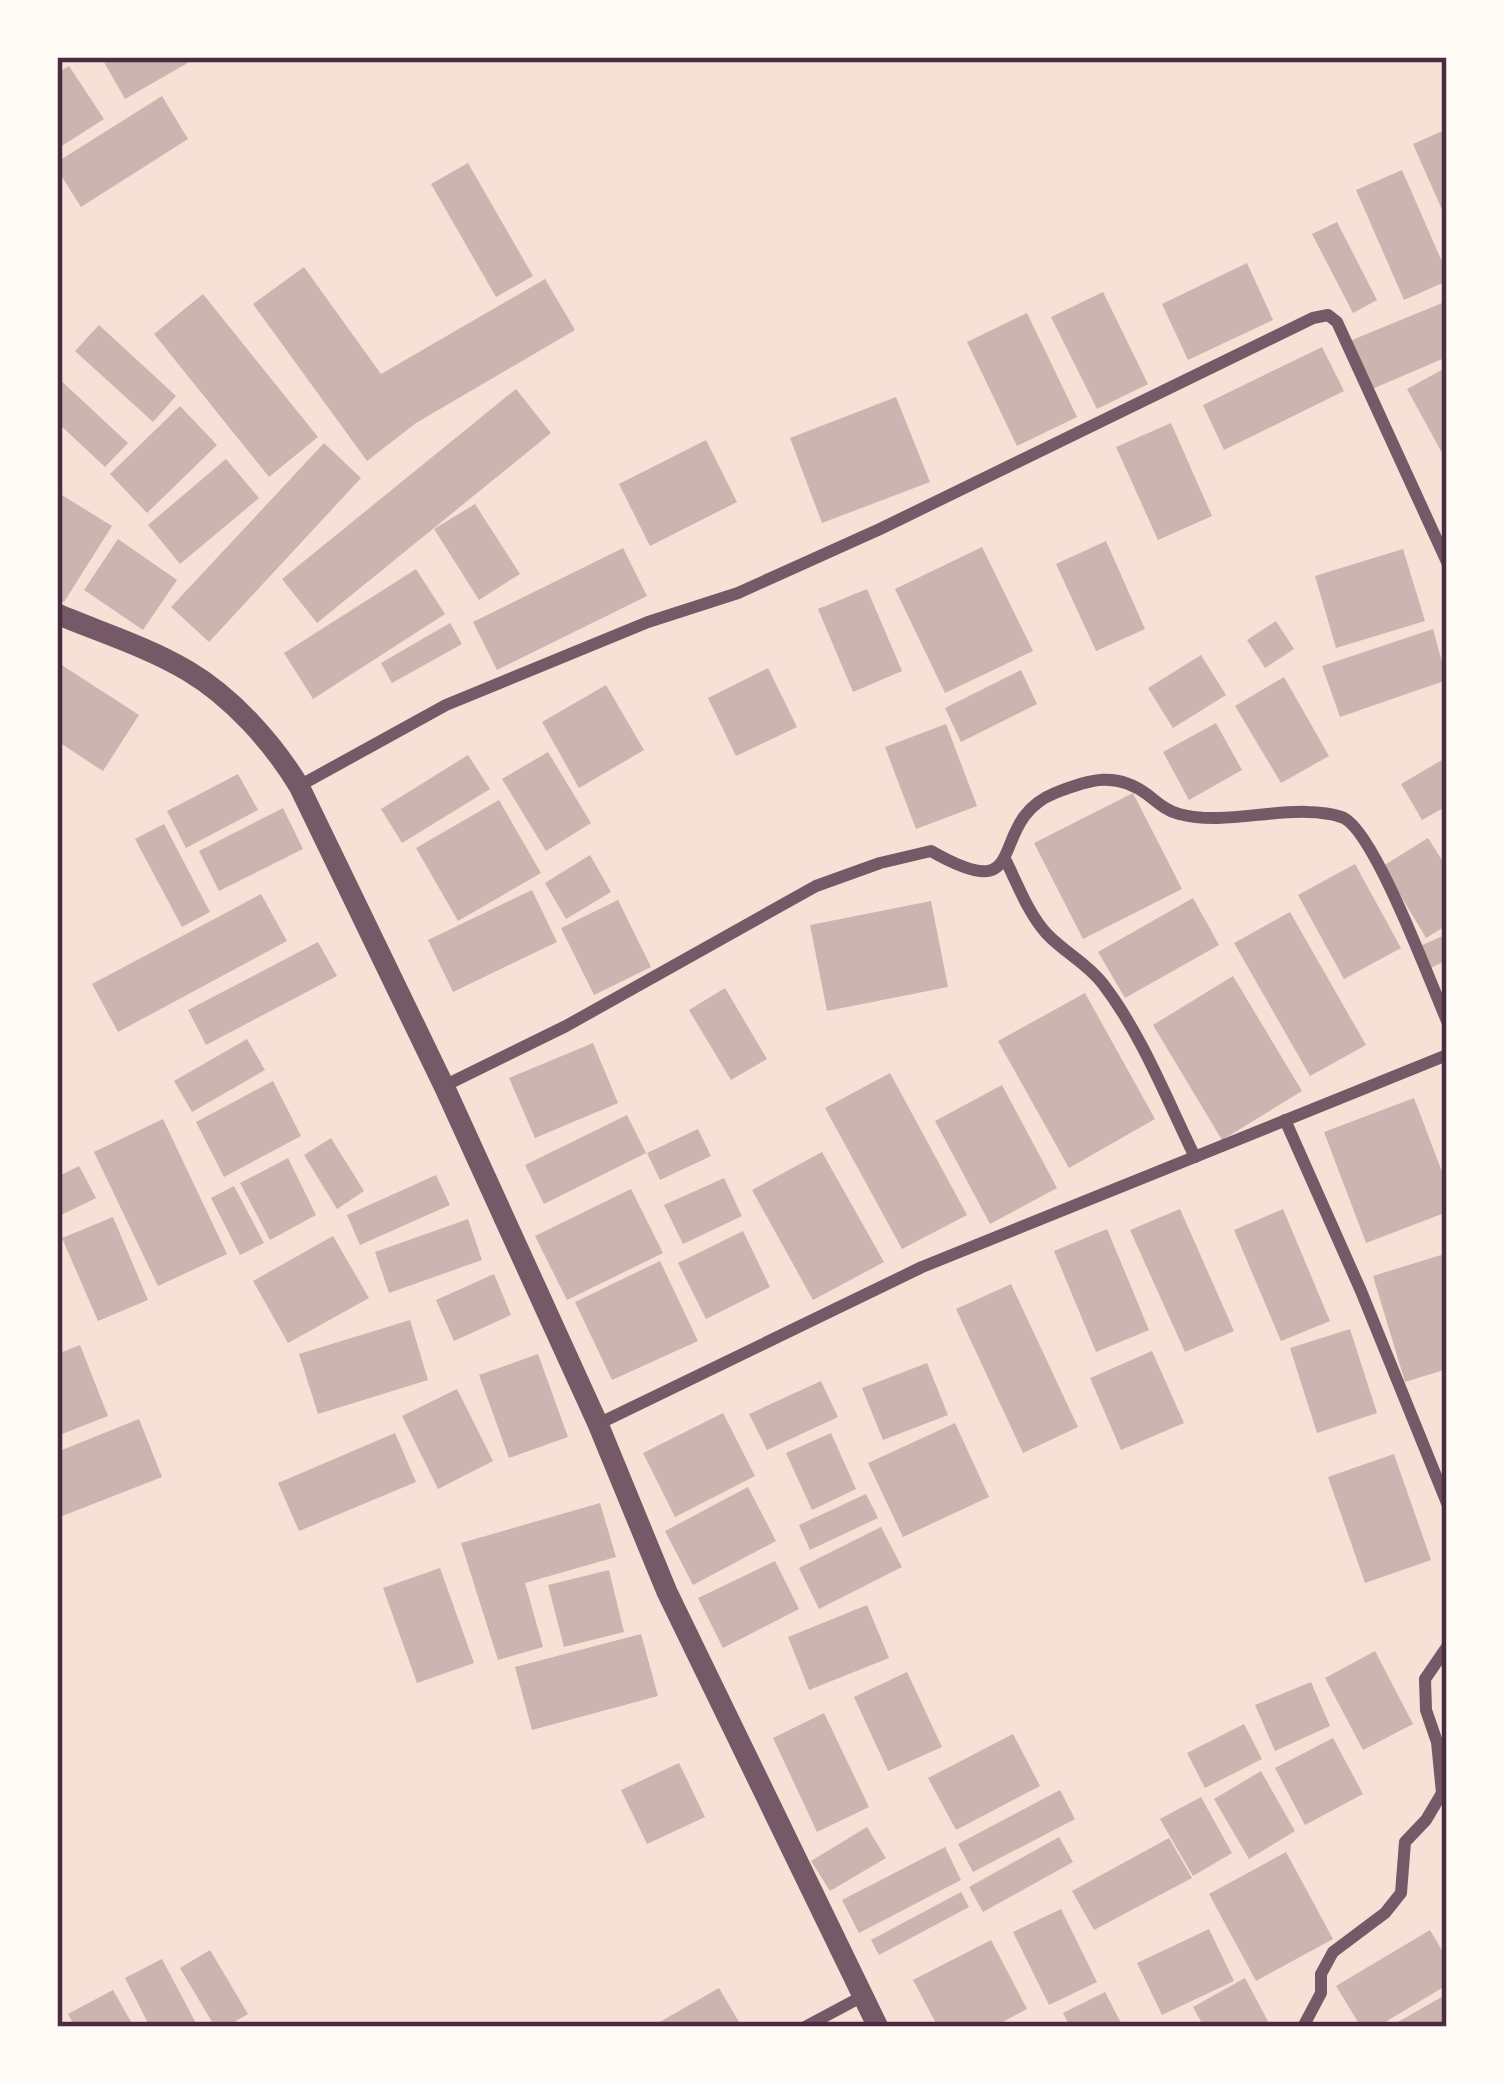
<svg xmlns="http://www.w3.org/2000/svg" width="1504" height="2084" viewBox="0 0 1504 2084" font-family="'Times New Roman',serif">
<rect width="100%" height="100%" fill="#f7e1d7"/>
<g fill="#ccb4b1">
<path d="M101,57H198L125,99Z"/>
<path d="M69,66L104,119L57,149V73Z"/>
<path d="M162,96L188,139L81,207L57,169V162Z"/>
<path d="M1447,129V221L1413,144Z"/>
<path d="M468,163L533,276L496,297L431,184Z"/>
<path d="M1402,170L1447,273V281L1404,300L1356,190Z"/>
<path d="M1337,222L1377,300L1353,313L1312,234Z"/>
<path d="M1247,263L1273,320L1188,360L1162,304Z"/>
<path d="M304,267L381,374L545,279L575,330L416,423L367,461L253,304Z"/>
<path d="M1103,292L1148,384L1097,409L1051,317Z"/>
<path d="M203,294L318,437L269,477L154,334Z"/>
<path d="M1447,301V357L1372,389L1352,340Z"/>
<path d="M1027,313L1077,417L1017,446L967,342Z"/>
<path d="M99,325L176,396L153,422L75,351Z"/>
<path d="M1322,347L1344,391L1224,450L1203,405Z"/>
<path d="M1447,367V462L1407,389Z"/>
<path d="M57,377L128,443L105,467L57,422Z"/>
<path d="M516,389L551,433L317,623L282,579Z"/>
<path d="M896,397L930,482L822,523L790,438Z"/>
<path d="M180,406L217,445L147,513L110,474Z"/>
<path d="M1171,423L1212,516L1158,540L1116,447Z"/>
<path d="M706,440L737,502L650,546L619,484Z"/>
<path d="M324,443L361,478L209,642L171,607Z"/>
<path d="M226,459L259,498L180,564L148,525Z"/>
<path d="M57,492L112,526L64,602L57,598Z"/>
<path d="M475,504L520,574L479,600L434,529Z"/>
<path d="M118,539L177,580L143,630L84,590Z"/>
<path d="M1106,541L1145,629L1096,651L1056,564Z"/>
<path d="M982,547L1033,651L945,693L895,589Z"/>
<path d="M623,548L647,596L497,670L473,622Z"/>
<path d="M1403,549L1425,621L1336,648L1315,576Z"/>
<path d="M416,569L445,614L313,699L284,653Z"/>
<path d="M867,589L902,671L853,692L818,609Z"/>
<path d="M1276,621L1294,649L1265,668L1247,640Z"/>
<path d="M450,623L462,644L392,683L381,663Z"/>
<path d="M1433,629L1447,680L1340,717L1322,666Z"/>
<path d="M1201,655L1226,695L1173,728L1148,688Z"/>
<path d="M57,662L139,715L103,771L57,741Z"/>
<path d="M768,668L797,727L736,756L708,698Z"/>
<path d="M1021,670L1037,704L961,742L945,708Z"/>
<path d="M1284,677L1329,756L1281,783L1235,706Z"/>
<path d="M606,685L644,750L579,788L542,722Z"/>
<path d="M1216,723L1242,770L1189,800L1163,752Z"/>
<path d="M946,724L977,806L916,829L885,747Z"/>
<path d="M548,752L591,823L546,851L502,779Z"/>
<path d="M468,755L490,789L402,843L381,809Z"/>
<path d="M1447,757V806L1422,820L1401,784Z"/>
<path d="M238,774L258,810L186,848L167,811Z"/>
<path d="M1133,793L1182,889L1083,939L1034,843Z"/>
<path d="M499,800L541,873L458,921L416,848Z"/>
<path d="M283,808L303,849L219,891L199,851Z"/>
<path d="M164,824L210,912L182,927L135,839Z"/>
<path d="M1428,838L1447,868V925L1426,938L1383,866Z"/>
<path d="M590,855L611,892L566,919L545,883Z"/>
<path d="M1355,864L1401,948L1344,979L1298,895Z"/>
<path d="M532,890L557,942L453,992L428,940Z"/>
<path d="M261,894L287,941L118,1032L92,984Z"/>
<path d="M1193,898L1219,945L1125,998L1098,952Z"/>
<path d="M618,900L651,967L594,995L561,928Z"/>
<path d="M931,901L948,987L827,1011L810,925Z"/>
<path d="M1290,912L1366,1045L1310,1076L1234,943Z"/>
<path d="M1447,934V960L1431,968L1420,946Z"/>
<path d="M318,942L337,976L206,1045L188,1010Z"/>
<path d="M1233,976L1302,1091L1222,1140L1153,1025Z"/>
<path d="M725,988L767,1059L731,1080L689,1010Z"/>
<path d="M1085,993L1155,1119L1069,1168L998,1041Z"/>
<path d="M247,1039L265,1070L192,1112L174,1081Z"/>
<path d="M593,1043L618,1103L535,1138L509,1078Z"/>
<path d="M890,1073L967,1215L902,1249L825,1108Z"/>
<path d="M273,1081L301,1136L224,1177L196,1122Z"/>
<path d="M1002,1085L1057,1188L990,1224L935,1121Z"/>
<path d="M1414,1098L1447,1185V1212L1366,1243L1324,1132Z"/>
<path d="M627,1115L646,1153L544,1204L525,1165Z"/>
<path d="M163,1119L227,1254L158,1286L94,1152Z"/>
<path d="M698,1129L711,1156L660,1180L647,1153Z"/>
<path d="M331,1138L364,1191L337,1209L304,1155Z"/>
<path d="M822,1152L884,1262L813,1300L752,1190Z"/>
<path d="M288,1158L316,1215L270,1240L240,1183Z"/>
<path d="M79,1166L96,1198L57,1217V1177Z"/>
<path d="M436,1175L450,1205L360,1245L347,1215Z"/>
<path d="M724,1178L742,1216L683,1244L664,1205Z"/>
<path d="M234,1186L264,1243L240,1255L211,1198Z"/>
<path d="M631,1189L663,1253L567,1300L535,1236Z"/>
<path d="M1180,1209L1234,1331L1185,1352L1130,1230Z"/>
<path d="M1283,1209L1330,1321L1281,1341L1234,1230Z"/>
<path d="M113,1217L148,1300L98,1321L62,1238Z"/>
<path d="M468,1219L482,1260L389,1293L375,1252Z"/>
<path d="M1107,1229L1149,1330L1096,1352L1054,1251Z"/>
<path d="M743,1231L770,1287L706,1319L678,1263Z"/>
<path d="M333,1236L369,1298L288,1343L253,1281Z"/>
<path d="M1441,1255L1447,1275V1369L1405,1382L1373,1276Z"/>
<path d="M660,1261L698,1341L612,1380L575,1302Z"/>
<path d="M494,1274L511,1315L454,1341L436,1300Z"/>
<path d="M1011,1284L1078,1427L1023,1453L956,1309Z"/>
<path d="M410,1320L428,1380L318,1414L299,1354Z"/>
<path d="M1350,1329L1377,1413L1317,1433L1290,1348Z"/>
<path d="M80,1345L108,1416L57,1436V1354Z"/>
<path d="M1152,1351L1184,1423L1121,1450L1090,1378Z"/>
<path d="M538,1354L568,1437L509,1458L479,1375Z"/>
<path d="M927,1363L948,1415L883,1440L862,1388Z"/>
<path d="M821,1381L838,1417L767,1450L749,1414Z"/>
<path d="M457,1389L493,1461L438,1489L402,1416Z"/>
<path d="M723,1413L755,1476L675,1517L643,1453Z"/>
<path d="M139,1419L162,1477L57,1518V1452Z"/>
<path d="M955,1423L989,1497L903,1537L868,1463Z"/>
<path d="M395,1433L416,1482L299,1531L278,1483Z"/>
<path d="M831,1433L856,1489L812,1510L786,1453Z"/>
<path d="M1394,1454L1431,1560L1365,1583L1328,1477Z"/>
<path d="M748,1487L776,1541L693,1585L665,1531Z"/>
<path d="M866,1494L878,1518L810,1550L799,1525Z"/>
<path d="M600,1503L616,1557L525,1583L543,1647L498,1660L461,1543Z"/>
<path d="M881,1527L902,1567L819,1609L799,1568Z"/>
<path d="M775,1561L799,1609L723,1648L698,1598Z"/>
<path d="M440,1568L474,1663L417,1683L383,1588Z"/>
<path d="M609,1570L624,1632L564,1647L548,1585Z"/>
<path d="M867,1605L889,1658L809,1690L788,1637Z"/>
<path d="M641,1634L658,1696L532,1730L515,1667Z"/>
<path d="M1375,1651L1413,1724L1363,1750L1325,1678Z"/>
<path d="M907,1672L942,1747L888,1771L854,1697Z"/>
<path d="M1311,1682L1330,1726L1275,1751L1255,1705Z"/>
<path d="M824,1713L869,1807L817,1832L773,1738Z"/>
<path d="M1244,1724L1262,1759L1205,1788L1187,1753Z"/>
<path d="M1013,1734L1040,1786L956,1830L928,1778Z"/>
<path d="M1333,1738L1363,1794L1305,1825L1275,1768Z"/>
<path d="M679,1763L705,1817L647,1844L621,1790Z"/>
<path d="M1261,1771L1295,1831L1249,1859L1214,1799Z"/>
<path d="M1060,1790L1075,1819L973,1872L958,1844Z"/>
<path d="M1201,1797L1232,1853L1193,1876L1160,1819Z"/>
<path d="M867,1827L886,1858L830,1891L811,1861Z"/>
<path d="M1059,1837L1073,1862L983,1912L969,1887Z"/>
<path d="M1169,1838L1192,1878L1094,1930L1072,1891Z"/>
<path d="M945,1847L961,1880L859,1933L842,1900Z"/>
<path d="M1286,1852L1333,1939L1256,1981L1209,1894Z"/>
<path d="M961,1892L969,1907L879,1955L871,1940Z"/>
<path d="M1061,1909L1097,1982L1049,2005L1013,1932Z"/>
<path d="M1209,1929L1234,1981L1162,2015L1137,1963Z"/>
<path d="M1430,1930L1447,1959V1985L1377,2027H1361L1336,1986Z"/>
<path d="M991,1940L1027,2009L993,2027H938L913,1980Z"/>
<path d="M210,1950L248,2014L226,2027H215L180,1968Z"/>
<path d="M162,1959L198,2027H150L125,1978Z"/>
<path d="M1245,1978L1271,2027H1204L1193,2007Z"/>
<path d="M719,1988L742,2027H651Z"/>
<path d="M113,1990L134,2027H75L68,2014Z"/>
<path d="M1105,1992L1123,2027H1070L1063,2013Z"/>
<path d="M1447,1994V2027H1389Z"/>
</g>
<g fill="none" stroke-linecap="round" stroke-linejoin="round">
<g stroke="#755966" stroke-width="12">
<path d="M299,786L446,705L648,622L738,593L880,529L1313,318L1328,315L1337,322L1447,562"/>
<path d="M1006,861C1018,885 1029,915 1047,934C1065,953 1087,963 1103,984C1142,1035 1167,1100 1195,1157"/>
<path d="M444,1086L566,1026L816,886L880,863L931,851C1036,911 983,822 1055,793C1090,779 1117,771 1148,795C1158,803 1167,811 1179,814C1220,825 1267,810 1308,812C1317,812 1335,814 1344,818C1376,835 1430,982 1447,1021"/>
<path d="M1285,1120L1361,1291L1447,1503"/>
<path d="M598,1424L922,1267L1447,1055"/>
<path d="M805,2027L863,1996"/>
<path d="M1303,2027L1321,1993V1974L1333,1952L1385,1913L1401,1893L1405,1842L1426,1820L1442,1793L1437,1742L1426,1710L1425,1679L1447,1647"/>
</g>
<path stroke="#755966" stroke-width="21" d="M57,614C100,632 148,647 188,671C232,697 273,743 299,786L444,1086L598,1424L667,1592L878,2027"/>
</g>
<rect width="1504" height="2084" fill="none" stroke="#fffaf5" stroke-width="120"/>
<rect x="60" y="60" width="1384" height="1964" fill="none" stroke="#4a2c40" stroke-width="4.5"/>
</svg>
